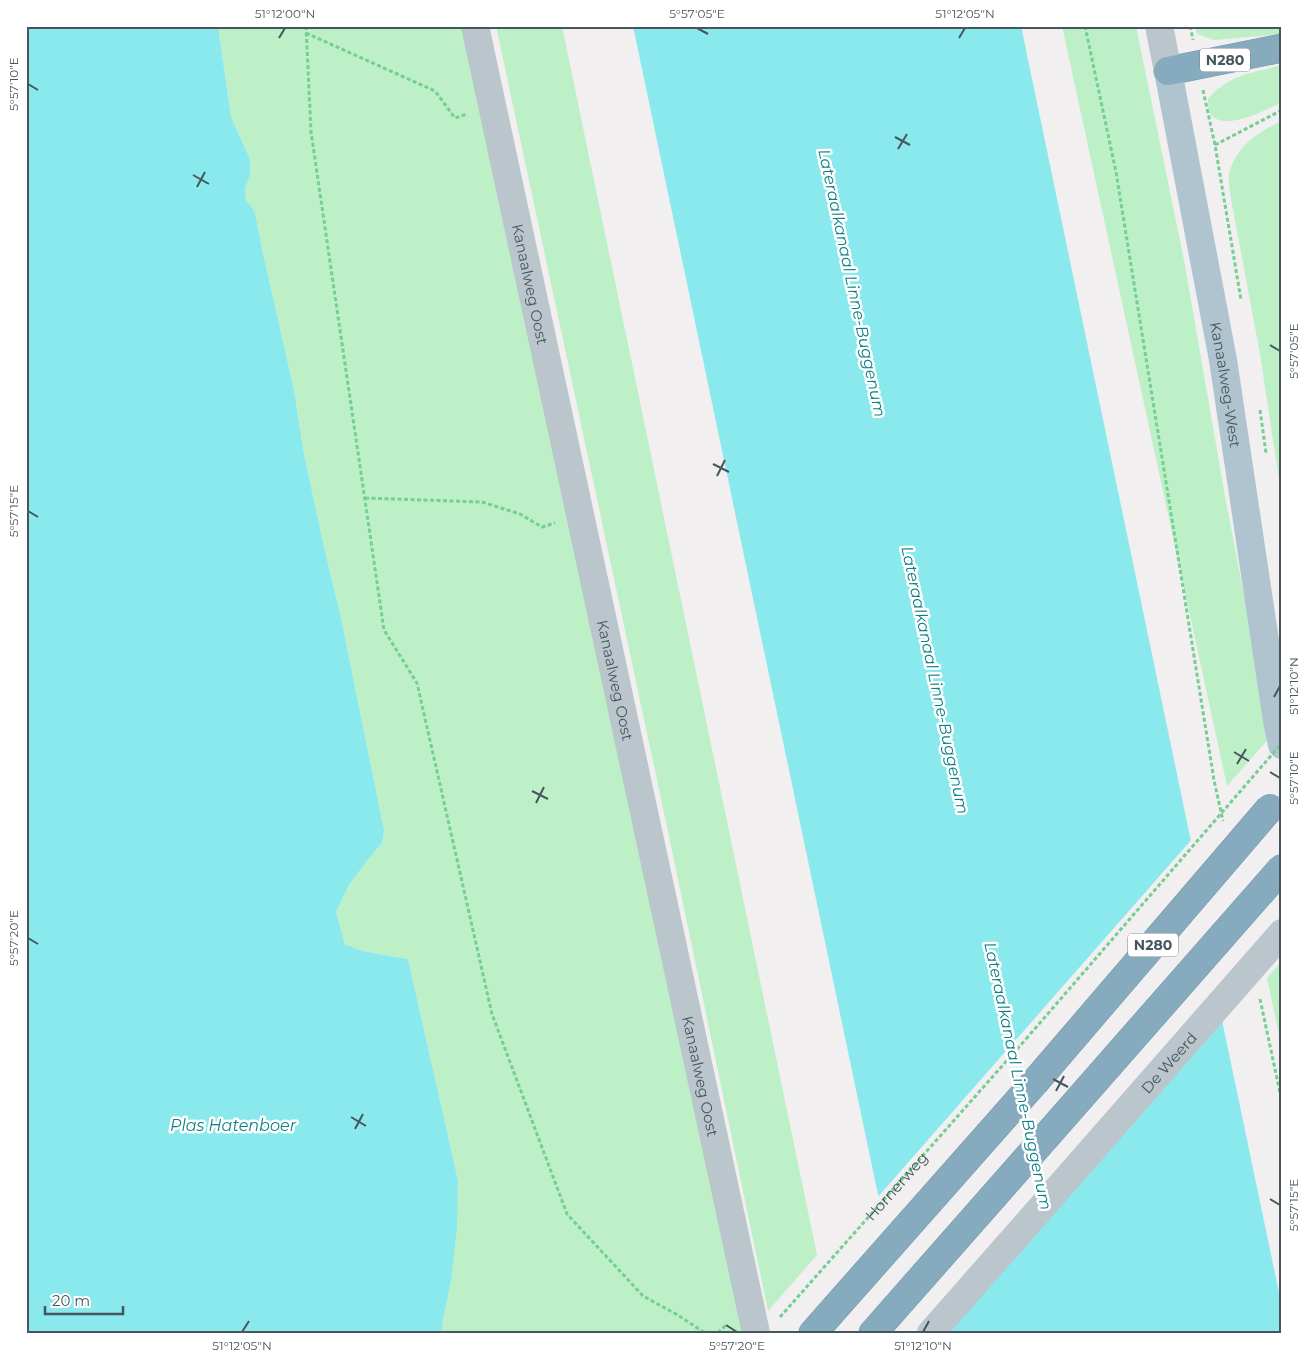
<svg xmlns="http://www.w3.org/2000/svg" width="1308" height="1359" viewBox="0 0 1308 1359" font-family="Montserrat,sans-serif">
<rect width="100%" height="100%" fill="#f2eff0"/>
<g fill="#bef0c8">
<path d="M218,26H464L747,1333H442L443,1320L451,1281L458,1180L408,959L362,951L345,944L336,912L349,885L369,858L382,843L384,830L340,613L324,547L304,454L294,390L262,249L255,212L246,200L245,189L250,175V159L231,117Z"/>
<path d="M496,26H562L817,1255L768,1311L670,841Z"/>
<path d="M1062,26H1136L1184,260L1225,496L1271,736L1227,786Z"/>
<path d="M1195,26H1282V34L1214,40L1197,34Z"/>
<path d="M1282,65V102C1266,110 1219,135 1209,111C1208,108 1208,103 1208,99C1228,75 1253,73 1282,65Z"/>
<path d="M1282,121V499L1260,354L1231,199C1230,191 1228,182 1229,175C1234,148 1259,131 1282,121Z"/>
<path d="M1282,961V1049L1267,978Z"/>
</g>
<g fill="#8ae9ed">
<path d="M26,26H218L231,117L250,159V175L245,189L246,200L255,212L262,249L294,390L304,454L324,547L340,613L384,830L382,843L369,858L349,885L336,912L345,944L362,951L408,959L458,1180L457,1228L451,1281L443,1320L442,1333H26Z"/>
<path d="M633,26H1021L1222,990L1223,1025L1282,1307V1333H907Z"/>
</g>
<path fill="#f2eff0" d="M1193,838L1225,990L943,1333H905L877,1198Z"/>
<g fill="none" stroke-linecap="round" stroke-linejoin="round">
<defs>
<g id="highway">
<path d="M1168,71L1282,48"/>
<path d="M813,1333L1035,1082"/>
<path d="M873,1333L1044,1139"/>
</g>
</defs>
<use href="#highway" stroke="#7296aa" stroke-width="29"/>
<g stroke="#75ce93" stroke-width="3" stroke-dasharray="4 2.5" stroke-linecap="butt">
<path d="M306,26L311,132L384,630L417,683L492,1014L567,1214L643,1296L676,1314L705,1333"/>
<path d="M1085,26L1116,172L1214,780L1223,821"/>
<path d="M1190,26L1193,40"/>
<path d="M306,33L435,91L455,118L467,114"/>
<path d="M1203,90L1215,145L1241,300"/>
<path d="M1215,145L1282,110"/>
<path d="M1260,410L1266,453"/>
<path d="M365,498L482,502L520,514L542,527L555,523"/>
<path d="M1260,999L1282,1102"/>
<path id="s1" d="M780,1317L1026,1039"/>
<path d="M718,1333L727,1324"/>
</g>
<g stroke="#bbc6cc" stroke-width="28">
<path id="s2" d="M475,26L756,1333"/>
<path d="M1159,26L1168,71"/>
<path d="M931,1333L1056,1191"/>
</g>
<path stroke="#afc4ce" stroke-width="28" id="s3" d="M1168,71L1223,360L1277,721L1282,745"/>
<use href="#highway" stroke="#87abbe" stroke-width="28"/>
<defs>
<g id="highway-bridge">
<path d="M1035,1082L1270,808"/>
<path d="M1044,1139L1282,868"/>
</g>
</defs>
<use href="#highway-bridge" stroke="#7296aa" stroke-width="29" stroke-linecap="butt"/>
<path stroke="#75ce93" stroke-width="3" stroke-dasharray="4 2.5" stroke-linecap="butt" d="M1026,1039L1282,743"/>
<path stroke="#bbc6cc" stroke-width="28" id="s4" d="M1056,1191L1282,933"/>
<use href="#highway-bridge" stroke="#87abbe" stroke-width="28"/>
</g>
<path fill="none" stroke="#47565d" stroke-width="2" d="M697,28L708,34M279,38L285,28M959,38L965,28M28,84L38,90M895,137L910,145M898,149L907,134M193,175L209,184M197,187L205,172M1270,345L1280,351M713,464L729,472M717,476L725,460M28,511L38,517M1274,697L1280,686M1234,752L1249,761M1237,764L1246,749M1270,772L1280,778M532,791L548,799M536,803L544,787M28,938L38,944M1053,1079L1068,1087M1056,1091L1064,1076M351,1117L366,1126M355,1129L363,1114M1270,1199L1280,1205M726,1325L737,1332M242,1332L249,1321M923,1332L929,1321"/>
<g text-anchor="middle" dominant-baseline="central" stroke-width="5" stroke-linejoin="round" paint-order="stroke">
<g fill="#fff" stroke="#7e898e" stroke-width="1">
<rect x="1200" y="48.5" width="50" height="23" rx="4"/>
<rect x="1128" y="933.5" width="50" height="23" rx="4"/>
</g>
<g font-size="14" font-weight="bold" fill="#47565d">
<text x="1225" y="60">N280</text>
<text x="1153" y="945">N280</text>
</g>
<g font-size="15" fill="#47565d" stroke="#fff">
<text stroke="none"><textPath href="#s2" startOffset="264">Kanaalweg Oost</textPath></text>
<text stroke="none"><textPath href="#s3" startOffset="319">Kanaalweg-West</textPath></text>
<text stroke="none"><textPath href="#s2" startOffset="669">Kanaalweg Oost</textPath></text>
<text stroke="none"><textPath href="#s4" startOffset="171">De Weerd</textPath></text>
<text stroke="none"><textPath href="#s2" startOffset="1074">Kanaalweg Oost</textPath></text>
<text stroke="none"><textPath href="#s1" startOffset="175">Hornerweg</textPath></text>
</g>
<g font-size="16" font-style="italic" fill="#0c8085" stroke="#fff">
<text transform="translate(852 283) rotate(78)">Lateraalkanaal Linne-Buggenum</text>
<text transform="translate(935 680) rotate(78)">Lateraalkanaal Linne-Buggenum</text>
<text transform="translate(1018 1076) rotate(78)">Lateraalkanaal Linne-Buggenum</text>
<text x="233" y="1125">Plas Hatenboer</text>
</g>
</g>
<rect width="1308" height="1359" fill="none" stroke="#ffffff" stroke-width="55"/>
<path d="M45 1306v8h78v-8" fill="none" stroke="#47565d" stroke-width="2.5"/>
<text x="52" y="1306" font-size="15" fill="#47565d" stroke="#ffffff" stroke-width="4" paint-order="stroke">20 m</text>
<rect x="28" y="28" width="1252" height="1304" fill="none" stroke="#47565d" stroke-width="2"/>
<g font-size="12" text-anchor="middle" fill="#47565d">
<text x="285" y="18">51°12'00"N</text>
<text x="697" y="18">5°57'05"E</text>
<text x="965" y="18">51°12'05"N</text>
<text transform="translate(14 84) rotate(-90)" y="4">5°57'10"E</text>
<text transform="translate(1294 351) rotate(-90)" y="4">5°57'05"E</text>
<text transform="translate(14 511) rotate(-90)" y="4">5°57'15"E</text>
<text transform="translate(1294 686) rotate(-90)" y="4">51°12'10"N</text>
<text transform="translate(1294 778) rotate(-90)" y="4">5°57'10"E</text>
<text transform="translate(14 938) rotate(-90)" y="4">5°57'20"E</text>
<text transform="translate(1294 1205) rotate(-90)" y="4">5°57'15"E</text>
<text x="242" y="1350">51°12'05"N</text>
<text x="737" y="1350">5°57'20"E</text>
<text x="923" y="1350">51°12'10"N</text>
</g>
</svg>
